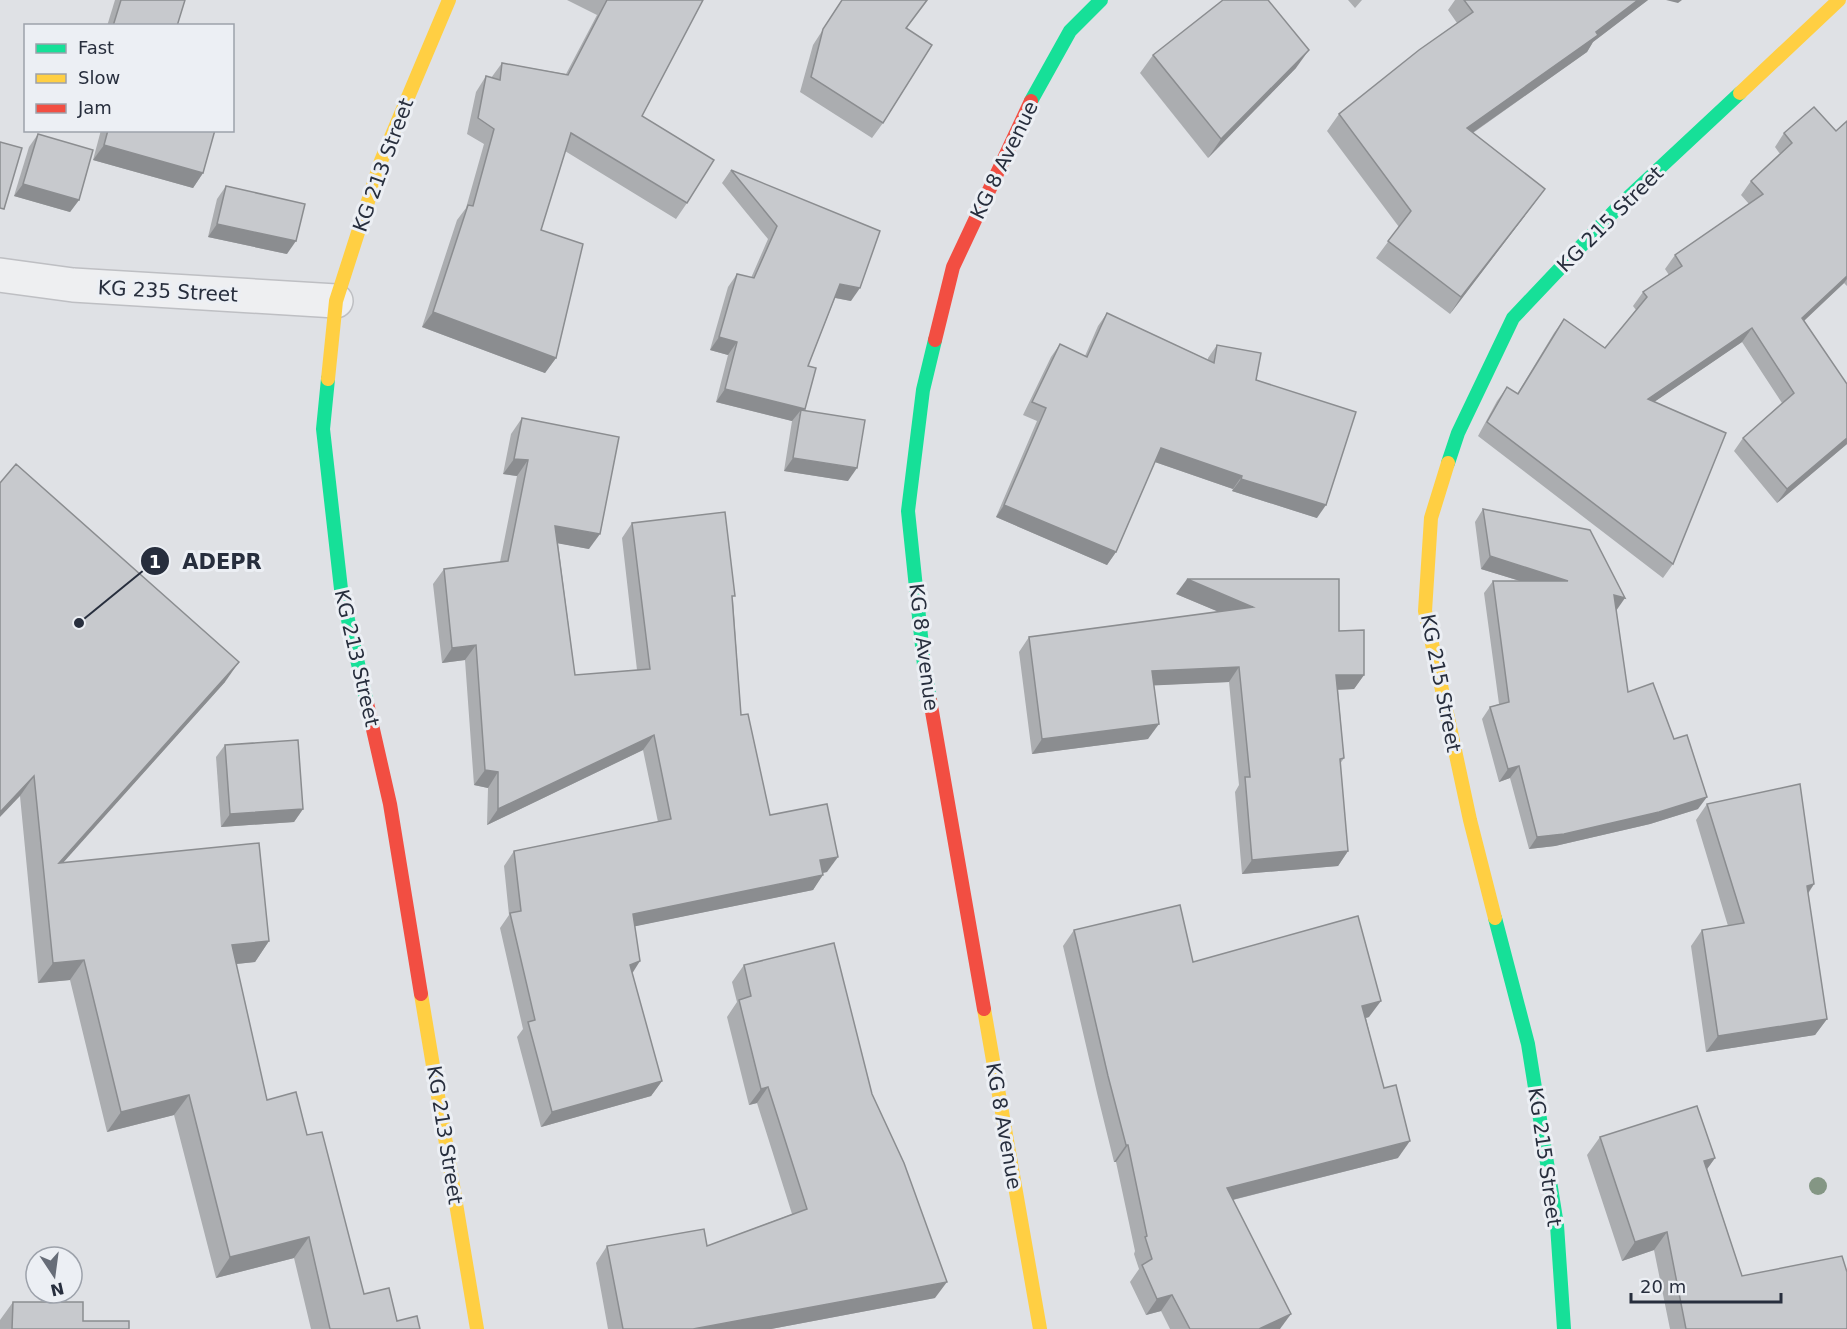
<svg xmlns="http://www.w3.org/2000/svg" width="1847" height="1329" viewBox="0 0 1847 1329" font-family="'DejaVu Sans',sans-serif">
<rect width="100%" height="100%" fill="#dfe1e5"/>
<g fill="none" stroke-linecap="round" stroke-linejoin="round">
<defs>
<path id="street" d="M0,275L73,285L336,301"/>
</defs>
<use href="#street" stroke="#bebfc3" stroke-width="36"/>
<use href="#street" stroke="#eeeff1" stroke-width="33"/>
<g stroke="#16e098" stroke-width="14">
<path d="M1031,101L1070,31L1101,0"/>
<path d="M328,379L323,429L341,589L367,703"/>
<path d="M1448,463L1458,433L1513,318L1620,205L1740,93"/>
<path d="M930,700L924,665L908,511L923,390L935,340"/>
<path d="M1495,918L1528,1044L1557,1225L1564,1329"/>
</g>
<g stroke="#ffcf43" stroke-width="14">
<path d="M1740,93L1839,0"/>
<path d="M328,379L336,301L381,161L449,0"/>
<path d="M1448,463L1431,518L1425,611L1470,820L1495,918"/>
<path d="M421,994L477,1329"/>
<path d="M984,1009L1040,1329"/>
</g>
<g stroke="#f24e42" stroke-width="14">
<path d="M935,340L953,267L1031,101"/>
<path d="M930,700L984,1009"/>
<path d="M367,703L390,804L421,994"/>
</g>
</g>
<circle fill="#849684" cx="1818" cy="1186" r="9"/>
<g fill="#abadb0">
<path d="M115,0H185L177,26H107Z"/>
<path d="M567,0H703L642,116L687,203L676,219L565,151L541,230L556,358L545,373L422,327L457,220L466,208L484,144L467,134L476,92L486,76L491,78L502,63L566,74L597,15Z"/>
<path d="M842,0H928L907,28L883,123L872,138L800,92L813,45Z"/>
<path d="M1348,0H1362L1355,8Z"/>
<path d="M1455,0H1648L1593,42L1587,52L1473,133L1545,189L1533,205L1450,314L1376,258L1399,227L1327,131L1339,114L1457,23L1448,10Z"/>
<path d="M1153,55L1296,68L1208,158L1140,73Z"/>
<path d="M1847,121V286L1844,283L1804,321L1847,444L1777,503L1734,451L1743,438L1782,403L1742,342L1654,402L1673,564L1663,578L1478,436L1497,401L1507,387L1517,394L1554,333L1564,319L1605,348L1636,310L1633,306L1643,292L1669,275L1665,269L1675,255L1749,204L1741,195L1751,181L1780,154L1775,147L1784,133L1836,131Z"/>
<path d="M101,130H215L203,173L193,188L93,160Z"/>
<path d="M38,134L79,200L70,212L14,196L29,147Z"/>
<path d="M731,170L851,301L835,298L808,366L804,410L848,481L784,471L792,421L716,402L728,355L710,350L728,287L737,274L751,278L768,239L722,183Z"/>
<path d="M226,186L287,254L208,237L217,199Z"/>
<path d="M1107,313L1208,360V358L1217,345L1256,380L1317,518L1232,491L1233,489L1155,462L1116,552L1107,565L996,517L1037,421L1023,415L1051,357L1060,344L1085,356L1098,326Z"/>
<path d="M522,418L589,549L558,543L575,675L637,670L622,538L632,523L733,600L741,715L770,815L827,872L823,873L813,890L635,926L632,973L662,1081L651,1096L541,1127L517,1037L523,1029L500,928L509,915L504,866L514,851L658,822L643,750L487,825L488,788L474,785L465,660L442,663L433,584L444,569L500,562L517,476L503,474L511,434Z"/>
<path d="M0,483L225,682L63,862L269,941L255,962L236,964L267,1100L307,1135L364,1294L397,1321L420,1329H311L294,1258L216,1278L174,1115L107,1132L70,980L38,983L20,796Z"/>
<path d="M1483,509L1616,611L1628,692L1698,809L1650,824L1555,846L1529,849L1510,778L1499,782L1482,719L1490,707L1499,704L1484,593L1493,581H1520L1481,569L1475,522Z"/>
<path d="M1176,594L1339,631L1364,675L1354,689L1338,690L1344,758L1340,764L1348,851L1338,866L1242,874L1235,792L1239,785L1229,682L1154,685L1148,739L1032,754L1019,652L1029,637L1219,612Z"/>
<path d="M225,745L303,809L294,822L221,827L216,757Z"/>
<path d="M1707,804L1814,884L1808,894L1827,1019L1815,1035L1706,1052L1691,946L1702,930L1728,926L1696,820Z"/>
<path d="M1074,930L1193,962L1369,1017L1366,1018L1398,1158L1233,1200L1280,1329H1170L1161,1311L1146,1315L1130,1282L1139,1269L1134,1254L1135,1251L1116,1162H1114L1097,1093L1063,946Z"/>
<path d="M744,965L872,1094L935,1298L771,1329H608L596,1263L607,1246H707L792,1214L757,1103L749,1105L727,1017L737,1002L732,982Z"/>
<path d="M1600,1137L1715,1158L1707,1169L1742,1276L1847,1329H1670L1654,1250L1622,1261L1587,1155Z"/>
<path d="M13,1302L83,1321L129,1329H0V1320Z"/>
</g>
<g fill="#8b8d90">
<path d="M1638,0H1648L1593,42L1587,52L1455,145L1467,128Z"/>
<path d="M1666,0H1682L1678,3Z"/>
<path d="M1309,50L1296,68L1208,158L1221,139Z"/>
<path d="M104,145L203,173L193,188L93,160Z"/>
<path d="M23,184L79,200L70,212L14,196Z"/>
<path d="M1545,189L1533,205L1450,314L1461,297Z"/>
<path d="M217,224L296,241L287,254L208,237Z"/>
<path d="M1847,276V279L1844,283L1792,332L1802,318Z"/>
<path d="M840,284L860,288L851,301L831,297Z"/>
<path d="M433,312L556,358L545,373L422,327Z"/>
<path d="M1752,328L1742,342L1638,413L1648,399Z"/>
<path d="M719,337L737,342L728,355L710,350Z"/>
<path d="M725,389L805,409L799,417L801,410L792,421L716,402Z"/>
<path d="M1847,438V444L1777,503L1787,489Z"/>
<path d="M1161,448L1242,476L1233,489L1152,461Z"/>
<path d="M793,458L857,468L848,481L784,471Z"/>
<path d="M514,459L528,460L517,476L503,474Z"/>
<path d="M1241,479L1326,505L1317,518L1232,491Z"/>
<path d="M1004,505L1116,552L1107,565L996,517Z"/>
<path d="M555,526L600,534L589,549L545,541Z"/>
<path d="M1490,556L1568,581L1559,593L1481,569Z"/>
<path d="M1187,579L1253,607L1243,622L1176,594Z"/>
<path d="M1614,595L1625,598L1616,611Z"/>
<path d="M476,645L465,660L442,663L452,648Z"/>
<path d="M239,662L225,682L45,883L59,863Z"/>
<path d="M1239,667L1229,682L1142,686L1152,671Z"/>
<path d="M1336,675H1364L1354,689L1326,690Z"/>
<path d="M1159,724L1148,739L1032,754L1042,739Z"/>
<path d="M654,735L643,750L487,825L498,809Z"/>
<path d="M1519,766L1510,778L1499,782L1508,769Z"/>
<path d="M485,770L498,772L488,788L474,785Z"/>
<path d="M34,776L20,796L0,817V812Z"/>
<path d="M1707,797L1698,809L1650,824L1555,846L1529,849L1537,837Z"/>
<path d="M303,809L294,822L221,827L230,814Z"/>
<path d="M1348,851L1338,866L1242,874L1252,860Z"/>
<path d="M838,857L827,872L810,875L820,860Z"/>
<path d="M823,875L813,890L622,929L633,914Z"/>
<path d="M1814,884L1803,900L1807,886Z"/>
<path d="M269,941L255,962L217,966L232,945Z"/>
<path d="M84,960L70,980L38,983L53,963Z"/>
<path d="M640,961L630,977V965Z"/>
<path d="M1381,1001L1369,1017L1351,1022L1362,1006Z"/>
<path d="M1827,1019L1815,1035L1706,1052L1718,1036Z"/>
<path d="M662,1081L651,1096L541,1127L552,1112Z"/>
<path d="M768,1087L757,1103L749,1105L761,1089Z"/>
<path d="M189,1095L174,1115L107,1132L121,1112Z"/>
<path d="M1410,1141L1398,1158L1216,1204L1227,1188Z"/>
<path d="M1126,1145H1128L1116,1162H1114Z"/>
<path d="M1715,1158L1702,1176L1704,1161Z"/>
<path d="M1667,1232L1654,1250L1622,1261L1635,1242Z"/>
<path d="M309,1237L294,1258L216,1278L230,1257Z"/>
<path d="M947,1282L935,1298L771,1329H693Z"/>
<path d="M1172,1295L1161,1311L1146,1315L1157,1299Z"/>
<path d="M1291,1314L1280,1329H1259Z"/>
</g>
<g fill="#c7c9cd" stroke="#8b8d90" stroke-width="1.5">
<path d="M121,0H185L177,26H113Z"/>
<path d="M607,0H703L642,116L714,160L687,203L571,133L541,230L583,244L556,358L433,312L468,205L473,206L494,129L478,118L486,76L500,80L502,63L568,75Z"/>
<path d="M842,0H927L906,28L932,45L883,123L811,77L823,29Z"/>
<path d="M1223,0H1268L1309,50L1221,139L1153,55Z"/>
<path d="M1464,0H1638L1596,32L1598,35L1467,128L1545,189L1461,297L1388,241L1411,211L1339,114L1419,50L1473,12Z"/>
<path d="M1814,107L1836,131L1847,121V276L1802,318L1847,384V438L1787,489L1743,438L1794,393L1752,328L1648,399L1726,433L1673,564L1487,422L1507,387L1518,394L1564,319L1605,348L1647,297L1643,292L1682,266L1675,255L1763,194L1751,181L1792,143L1784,133Z"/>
<path d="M108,130H215L203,173L104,145Z"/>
<path d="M38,134L93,150L79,200L23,184Z"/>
<path d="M0,142L22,148L4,209L0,208Z"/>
<path d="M731,170L880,231L860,288L840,284L808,366L816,368L805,409L725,389L737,342L719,337L737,274L754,278L777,226Z"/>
<path d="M226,186L305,204L296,241L217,224Z"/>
<path d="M1107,313L1214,363L1217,345L1261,353L1256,380L1356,412L1326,505L1241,479L1242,476L1161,448L1116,552L1004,505L1046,408L1032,402L1060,344L1087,357Z"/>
<path d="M801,410L865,420L857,468L793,458Z"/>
<path d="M522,418L619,437L600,534L555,526L575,675L650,669L632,523L725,512L735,596H732L741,715L748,714L770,815L827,804L838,857L820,860L823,875L633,914L640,961L630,965L662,1081L552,1112L528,1022L535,1020L510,913L521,911L514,851L671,819L654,735L498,809V772L485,770L476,645L452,648L444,569L508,561L528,460L514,459Z"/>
<path d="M16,464L239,662L59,863L259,843L269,941L232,945L267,1100L296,1092L307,1135L322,1132L364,1294L389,1288L397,1321L417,1316L420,1329H330L309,1237L230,1257L189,1095L121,1112L84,960L53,963L34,776L0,812V483Z"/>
<path d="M1483,509L1590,530L1625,598L1614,595L1628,692L1653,683L1674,739L1687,735L1707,797L1659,812L1564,834L1537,837L1519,766L1508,769L1490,707L1509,702L1493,581H1568L1490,556Z"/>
<path d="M1187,579H1339V631L1364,630V675H1336L1344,758L1340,759L1348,851L1252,860L1245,777H1250L1239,667L1152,671L1159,724L1042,739L1029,637L1253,607Z"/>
<path d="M298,740L303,809L230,814L225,745Z"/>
<path d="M1800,784L1814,884L1807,886L1827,1019L1718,1036L1702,930L1744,923L1707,804Z"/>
<path d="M1180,905L1193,962L1358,916L1381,1001L1362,1006L1384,1088L1396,1085L1410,1141L1227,1188L1291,1314L1259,1329H1190L1172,1295L1157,1299L1142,1265L1152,1259L1145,1237L1147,1236L1128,1145H1126L1108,1076L1074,930Z"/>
<path d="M834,943L872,1094L904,1163L947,1282L693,1329H623L607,1246L704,1229L707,1246L807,1209L768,1087L761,1089L739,1000L751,996L744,965Z"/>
<path d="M1697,1106L1715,1158L1704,1161L1742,1276L1842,1256L1847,1272V1329H1686L1667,1232L1635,1242L1600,1137Z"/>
<path d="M13,1302H83V1321H129V1329H12Z"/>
</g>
<g text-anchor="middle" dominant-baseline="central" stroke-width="6" stroke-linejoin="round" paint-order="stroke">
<g font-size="20" fill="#272e3d" stroke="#eceff4">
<text transform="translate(1004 160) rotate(-64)">KG 8 Avenue</text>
<text transform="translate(383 165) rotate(-70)">KG 213 Street</text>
<text transform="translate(1610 219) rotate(-45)">KG 215 Street</text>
<text transform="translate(168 291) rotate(3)">KG 235 Street</text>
<text transform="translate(924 647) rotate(83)">KG 8 Avenue</text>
<text transform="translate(357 658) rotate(77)">KG 213 Street</text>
<text transform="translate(1441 683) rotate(79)">KG 215 Street</text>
<text transform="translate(1004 1126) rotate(80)">KG 8 Avenue</text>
<text transform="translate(445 1135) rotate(81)">KG 213 Street</text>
<text transform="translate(1545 1157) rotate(82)">KG 215 Street</text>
</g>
</g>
<path fill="none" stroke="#272e3d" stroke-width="2" d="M79 623L155 561"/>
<g fill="#272e3d" stroke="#eceff4" stroke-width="2">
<circle cx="79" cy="623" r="6"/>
<circle cx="155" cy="561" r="15"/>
</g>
<g font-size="18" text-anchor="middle" font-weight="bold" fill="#fff">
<text x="155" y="568">1</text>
</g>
<g font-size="21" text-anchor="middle" font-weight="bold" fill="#272e3d" stroke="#eceff4" stroke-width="6" stroke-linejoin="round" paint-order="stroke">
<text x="222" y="569">ADEPR</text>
</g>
<rect x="24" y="24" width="210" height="108" fill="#eceff4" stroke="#9da2ab" stroke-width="1.5"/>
<rect x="36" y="44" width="30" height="9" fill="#16e098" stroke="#9da2ab" stroke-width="1.5"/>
<text x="78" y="54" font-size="18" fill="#272e3d">Fast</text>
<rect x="36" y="74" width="30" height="9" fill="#ffcf43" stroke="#9da2ab" stroke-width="1.5"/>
<text x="78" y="84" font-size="18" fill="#272e3d">Slow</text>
<rect x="36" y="104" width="30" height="9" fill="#f24e42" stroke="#9da2ab" stroke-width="1.5"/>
<text x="78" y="114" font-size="18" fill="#272e3d">Jam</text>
<g transform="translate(54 1275) rotate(167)"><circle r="28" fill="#eceff4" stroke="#9da2ab" stroke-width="1.5"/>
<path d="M0-4.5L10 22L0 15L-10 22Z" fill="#676d78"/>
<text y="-9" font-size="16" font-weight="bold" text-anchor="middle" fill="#272e3d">N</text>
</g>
<path d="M1631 1293v9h150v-9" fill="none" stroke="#272e3d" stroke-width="3"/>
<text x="1640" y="1293" font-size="18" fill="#272e3d" stroke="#eceff4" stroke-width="4.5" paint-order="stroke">20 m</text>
</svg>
